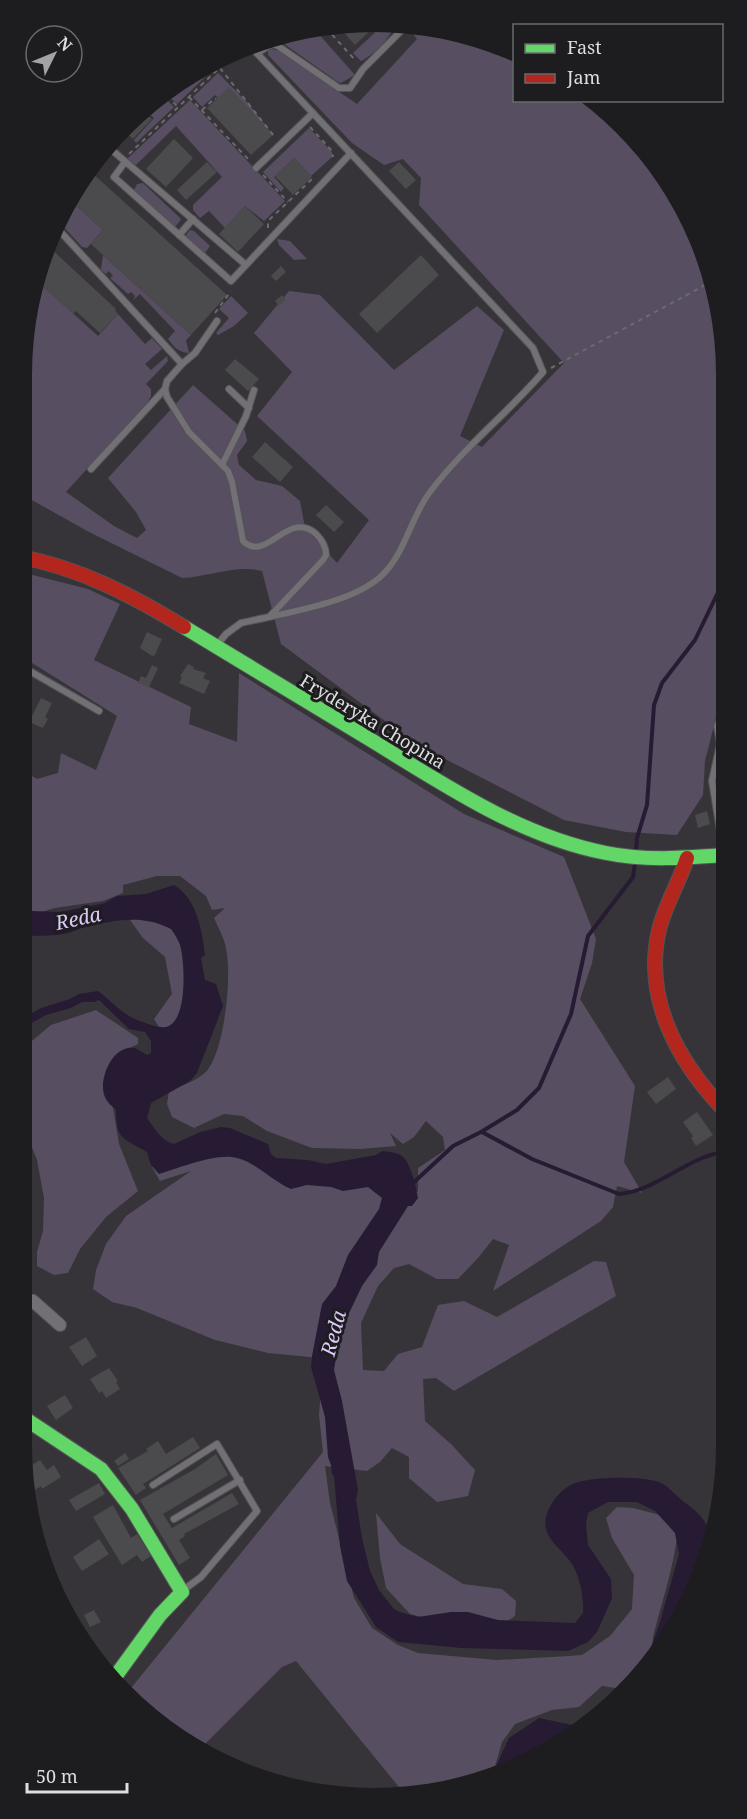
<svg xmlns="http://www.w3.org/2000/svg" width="747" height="1819" viewBox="0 0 747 1819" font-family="'Noto Serif',serif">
<rect width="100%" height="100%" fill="#363438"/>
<g fill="#574e62">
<path d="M382,26L393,27C390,39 372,56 361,61L353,53Z"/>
<path d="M409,29L486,40L514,53V100L592,101L639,141L690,218L723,327L724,699L720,702L705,761L703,795L677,835L626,832L564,820L416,744L281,644L262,571C237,564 208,577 182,578L89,532L21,494V374L36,280L98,336L118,314L145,344L152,338L162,349L145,364L151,370L167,356L168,361L146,384L151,389V396L147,403L66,492L114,526L137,538L146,530L136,512L108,478L193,385L245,431L247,441L237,455L239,465L256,480L282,486L300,501L305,528L337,563L369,520L257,416L292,372L254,333L289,291L320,295L394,370L477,306L504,330L460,436L482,447L564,363L419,205L421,178L403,159L384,165L352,143L268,55V51L272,49L279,51L357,104L417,39Z"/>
<path d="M316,31L355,75L341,83L338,82L280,41Z"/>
<path d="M222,56L224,59L177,104L168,96L217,58Z"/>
<path d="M218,73L248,103L273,135L229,88L218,98L215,95L202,107L193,97Z"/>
<path d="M165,98L174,107L136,143L134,140L154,118L147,112Z"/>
<path d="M190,100L285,201L264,221L245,206L225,228L209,211L200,218L193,210V205L222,177L176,126L136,165L127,159Z"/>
<path d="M309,128L332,152V157L311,176L294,158L274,177L284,188L281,192L263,172Z"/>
<path d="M143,183L180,218L181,220L174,228L134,190L137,184Z"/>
<path d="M73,203L103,230L87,248L82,247L61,224Z"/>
<path d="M190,230L194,231L210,246L205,253L187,239L186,235Z"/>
<path d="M277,239L290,241L307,259L294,260L279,245Z"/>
<path d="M103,255L191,335L186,340L189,353C178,352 174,347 168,339L175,331L140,294L133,300L135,296L131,292L128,294L110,278L113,276L109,271L106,274L101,270Z"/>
<path d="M231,296L248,313L234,326L218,335L216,333L229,318L219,309Z"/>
<path d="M21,572L88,589L120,604L94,660L191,707L189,724L237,742L239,673L464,814L564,857L596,939L592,963L580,999L635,1086L624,1162L642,1193L617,1186L613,1207L601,1221L493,1291L509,1245L493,1239L478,1258L458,1279H437L409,1264L394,1268L378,1286L361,1323L363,1370L384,1371L398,1354L422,1347L438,1305L464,1301L497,1317L594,1261L606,1262L616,1296L454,1391L436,1378L423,1379L425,1421L452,1445L475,1470L468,1496L437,1502L409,1478V1457L392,1448L380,1462L367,1471L325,1466L330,1503L354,1598L372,1628L398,1645L418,1653L497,1660L569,1656L582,1655L610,1636L632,1609L634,1575L612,1538L606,1518L617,1507L633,1508L664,1516L678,1530C674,1567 662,1601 653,1637C652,1645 655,1653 653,1660L623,1689L602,1686L579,1707L552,1710L515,1724L502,1742L494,1770L443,1791L403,1792L296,1661L282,1667L198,1751L127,1693L323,1452L319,1415L322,1374L320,1358L268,1353L215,1340L137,1308L112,1302L93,1289L96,1270L106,1244L126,1216L191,1171L160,1181L152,1167L204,1150L372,1181L400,1203L418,1191V1168L445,1150L443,1137L426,1121L414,1137L403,1144L390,1133L396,1146L360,1149L312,1148L267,1131L243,1116L224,1114L194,1128L172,1117L167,1104L169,1091C182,1085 201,1080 209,1068C225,1044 233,972 225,944C223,936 218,927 214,918L225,908L212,910L206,896L180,876H157L123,885V893L103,901L55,908L21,918V770L37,779L58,773L61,753L96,770L117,716L21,656Z"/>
<path d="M148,909L200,937L172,1049L154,1019L172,994L165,957L143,938L130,920Z"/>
<path d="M96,1010L138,1038V1044L119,1053L107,1071L119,1144L138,1191L106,1217L80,1249L68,1273L54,1275L37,1266V1252L43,1231L44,1198L37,1160L21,1119V1050L51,1025Z"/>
<path d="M376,1513L400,1544L463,1584L502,1589L516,1601L515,1616L502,1625L433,1620L410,1614L386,1588L380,1558Z"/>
</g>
<g fill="#271b34">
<path d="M174,885C197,899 202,930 205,955L201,958L205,980L216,984L223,1006L197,1073L190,1081L151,1103L147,1118C155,1129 161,1141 174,1144L200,1132L221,1127L230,1128L268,1144L271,1154L276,1158L308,1160L326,1164L376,1155L382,1151C389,1152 397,1152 402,1156C411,1163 416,1187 418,1198L412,1206H408L379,1252L377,1265L362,1286L340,1332L334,1370L342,1401L358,1490L356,1500L362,1538L370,1571L379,1590L394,1609L400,1612L418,1617L451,1612H468L498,1620L575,1623L583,1613C584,1598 580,1577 572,1564C562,1548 539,1537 547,1514C550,1503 561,1489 573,1484C589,1476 642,1476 659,1482C669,1486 675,1495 684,1502C696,1510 712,1524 710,1542C708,1562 697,1578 687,1596C676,1617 664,1639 653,1660L643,1670L660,1622L679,1554L675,1533L655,1511L637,1502H608L588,1513L586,1524L588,1545L611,1579L612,1598L597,1632L588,1642L568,1651L461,1648L398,1642L376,1627L347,1581L340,1546L334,1476L332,1474L331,1465L328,1457L325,1417L311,1367L312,1356L322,1304L336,1286L348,1255L379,1209L382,1198L368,1187L343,1191L331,1187L307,1185L291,1189C272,1181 257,1163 237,1158C217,1152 179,1168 159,1174L151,1165L147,1152C123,1138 116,1140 116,1110C113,1107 108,1103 106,1099C96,1083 112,1044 134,1048C138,1049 144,1053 147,1055L151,1053V1041L145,1032L129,1029L99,1000L94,1002H82L71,1008L46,1015L21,1029V1019L41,1008L70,999L79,994L98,991C107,998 114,1005 123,1012C130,1018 157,1029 166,1027C188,1022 185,962 180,945C178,940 175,934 171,929C142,914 116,920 85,927C78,929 71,933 63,934C49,937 35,934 21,938V913L32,911L60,912L105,903L117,896L146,894Z"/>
<path d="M539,1718L582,1727L569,1739L494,1770L509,1738Z"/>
</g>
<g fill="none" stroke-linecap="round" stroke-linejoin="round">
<g stroke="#271b34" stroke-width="4">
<path d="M636,852L637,838L647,805L654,705L662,683L695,640L724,580"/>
<path d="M482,1132L532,1159L619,1194C648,1192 676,1169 702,1158C710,1155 718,1153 725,1150"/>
<path d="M412,1184L453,1146L481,1132L517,1110L539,1088L571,1014L588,936L633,877L635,863"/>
</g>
</g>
<g fill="#4b4a4c">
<path d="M350,22L357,23L376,25L355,45L337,25Z"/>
<path d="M229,87L273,135L251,155L207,108Z"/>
<path d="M145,113L152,119L133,139L123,130Z"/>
<path d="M174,139L193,158L166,187L146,169Z"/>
<path d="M294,158L312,177L293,195L275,176Z"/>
<path d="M207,162L217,172L186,200L177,190Z"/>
<path d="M399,162L416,180L406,189L389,171Z"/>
<path d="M91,172L227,295L191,335L91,244L103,230L73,203Z"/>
<path d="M245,206L264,224L238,252L219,234Z"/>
<path d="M48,246L116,309L115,310L118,314L100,333L76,311L73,314L36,280L40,261Z"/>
<path d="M421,255L439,275L377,333L359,314Z"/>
<path d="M281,266L286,272L276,281L271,276Z"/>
<path d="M282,295L286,300L279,306L275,301Z"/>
<path d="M235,359L259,379L248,391L225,370Z"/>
<path d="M265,442L293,467L280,482L252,457Z"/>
<path d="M326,505L344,522L334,532L316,515Z"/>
<path d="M147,632L162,639L155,655L152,656L140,648Z"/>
<path d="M188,664L194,667L193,669L206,673L203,678L210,681L204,694L179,683L182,677L180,676Z"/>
<path d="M152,665L158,668L149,687L138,683L141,676L146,678Z"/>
<path d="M21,681L31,687L21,704Z"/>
<path d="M41,698L52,703L45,717L48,719L43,728L29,722Z"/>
<path d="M707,811L710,824L698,828L695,815Z"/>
<path d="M668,1077L676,1089L656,1104L647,1092Z"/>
<path d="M697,1112L713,1135L696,1146L691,1138L693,1136L683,1122Z"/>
<path d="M86,1337L97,1356L82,1366L69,1347Z"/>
<path d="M109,1368L118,1381L116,1382L120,1389L106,1398L102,1391L99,1393L90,1379Z"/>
<path d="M65,1395L73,1408L56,1420L47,1406Z"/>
<path d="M193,1437L200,1448L143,1484L146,1488L136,1495L118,1468L148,1451L146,1449L158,1441L166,1454Z"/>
<path d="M125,1453L129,1459L118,1466L114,1461Z"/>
<path d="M216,1454L228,1475L163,1514L172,1528L232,1493L239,1504L184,1534L185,1536L179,1540L190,1558L179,1565L140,1500L195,1469Z"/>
<path d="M40,1460L47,1470L54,1465L61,1477L42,1489L41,1486L30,1493L25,1470Z"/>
<path d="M99,1483L105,1494L76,1511L69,1500Z"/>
<path d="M113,1505L131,1538L137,1534L151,1556L142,1562L137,1555L122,1565L93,1517Z"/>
<path d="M99,1539L109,1554L82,1571L73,1557Z"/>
<path d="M94,1610L101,1622L90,1627L84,1615Z"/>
</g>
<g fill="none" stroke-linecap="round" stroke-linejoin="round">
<defs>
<g id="lane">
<path d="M257,53L272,44L278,46L339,88H350L363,69L402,30L400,28"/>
<path d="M106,145L246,265L351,153"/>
<path d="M125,162L114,177L231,281L246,265"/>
<path d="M256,168L313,113"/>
<path d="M58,229L182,364L167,381L165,389L167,397L189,432L228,471L232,482L243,541C267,564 287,509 316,534C322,540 326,547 326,555L323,560L271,615"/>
<path d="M179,235L193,219"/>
<path d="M182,364L195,353L217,321"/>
<path d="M229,389L249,408"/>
<path d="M222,465L246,416L254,390"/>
<path d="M91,469L165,389"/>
<path d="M217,645L226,634L241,623C280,614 349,604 379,578C405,556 410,518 430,492C463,448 507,414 543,372L533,348L252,48"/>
<path d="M21,666L99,711"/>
<path d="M724,855L712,781L720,744L717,726L724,713"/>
<path d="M153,1485L217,1444L257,1511L201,1577L182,1591"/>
<path d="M174,1519L240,1480"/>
</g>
<path id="street" d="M21,1309L33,1301L60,1325"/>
<g id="fast">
<path d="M184,627C244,663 305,700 366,737C442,783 518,836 606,853C645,861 685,858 724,855"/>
<path d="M21,1416L101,1469L132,1509L182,1592L160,1615L112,1681"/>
</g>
<g id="jam">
<path d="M21,557C80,568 133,596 184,627"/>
<path d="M687,858C679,883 665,905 659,930C643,999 678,1062 725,1111"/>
</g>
</defs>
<use href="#lane" stroke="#545356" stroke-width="8"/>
<use href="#street" stroke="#545356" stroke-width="14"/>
<use href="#fast" stroke="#545356" stroke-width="16"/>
<use href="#jam" stroke="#545356" stroke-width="16"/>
<g stroke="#6b6a6d" stroke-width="2" stroke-dasharray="4.5 4.5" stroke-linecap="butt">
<path d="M326,28L356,61"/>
<path d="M220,68L274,136"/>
<path d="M167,96L178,107"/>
<path d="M189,97L249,160"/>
<path d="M202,110L215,98L216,99"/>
<path d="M310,127L332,151L333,157"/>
<path d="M129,154L236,52"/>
<path d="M263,175L288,202"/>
<path d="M268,228V221L313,178"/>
<path d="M215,313L231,291"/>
<path d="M551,368L709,283"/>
</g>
<use href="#lane" stroke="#727074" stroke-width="6"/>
<use href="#street" stroke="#727074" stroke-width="12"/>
<use href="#fast" stroke="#63d668" stroke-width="14"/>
<use href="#jam" stroke="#b3261e" stroke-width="14"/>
</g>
<g text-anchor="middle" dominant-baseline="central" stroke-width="6" stroke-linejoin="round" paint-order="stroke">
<g font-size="18" fill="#dedde0" stroke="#1d1c1e">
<text transform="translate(373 721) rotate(31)">Fryderyka Chopina</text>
</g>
<g font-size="20" font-style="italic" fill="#ddcaf9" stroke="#1d1c1e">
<text transform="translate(78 918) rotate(-12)">Reda</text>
<text transform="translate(333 1333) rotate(-75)">Reda</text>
</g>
</g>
<path d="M0 0H747V1819H0ZM374 32H374A342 342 0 0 1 716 374V1446A342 342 0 0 1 374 1788H374A342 342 0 0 1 32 1446V374A342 342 0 0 1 374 32Z" fill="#1d1c1e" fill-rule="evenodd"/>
<rect x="513" y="24" width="210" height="78" fill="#1d1c1e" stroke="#6a696c" stroke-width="1.5"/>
<rect x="525" y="44" width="30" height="9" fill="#63d668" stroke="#6a696c" stroke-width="1.5"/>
<text x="567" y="54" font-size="18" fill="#dedde0">Fast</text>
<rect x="525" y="74" width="30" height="9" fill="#b3261e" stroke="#6a696c" stroke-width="1.5"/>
<text x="567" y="84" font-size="18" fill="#dedde0">Jam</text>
<g transform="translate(54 54) rotate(47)"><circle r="28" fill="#1d1c1e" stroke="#6a696c" stroke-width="1.5"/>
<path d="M0-4.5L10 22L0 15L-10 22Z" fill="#a3a2a5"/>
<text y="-9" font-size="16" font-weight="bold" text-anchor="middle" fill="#dedde0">N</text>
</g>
<path d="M27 1783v9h100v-9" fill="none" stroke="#dedde0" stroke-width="3"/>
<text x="36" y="1783" font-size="18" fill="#dedde0" stroke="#1d1c1e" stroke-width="4.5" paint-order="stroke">50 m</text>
</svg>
